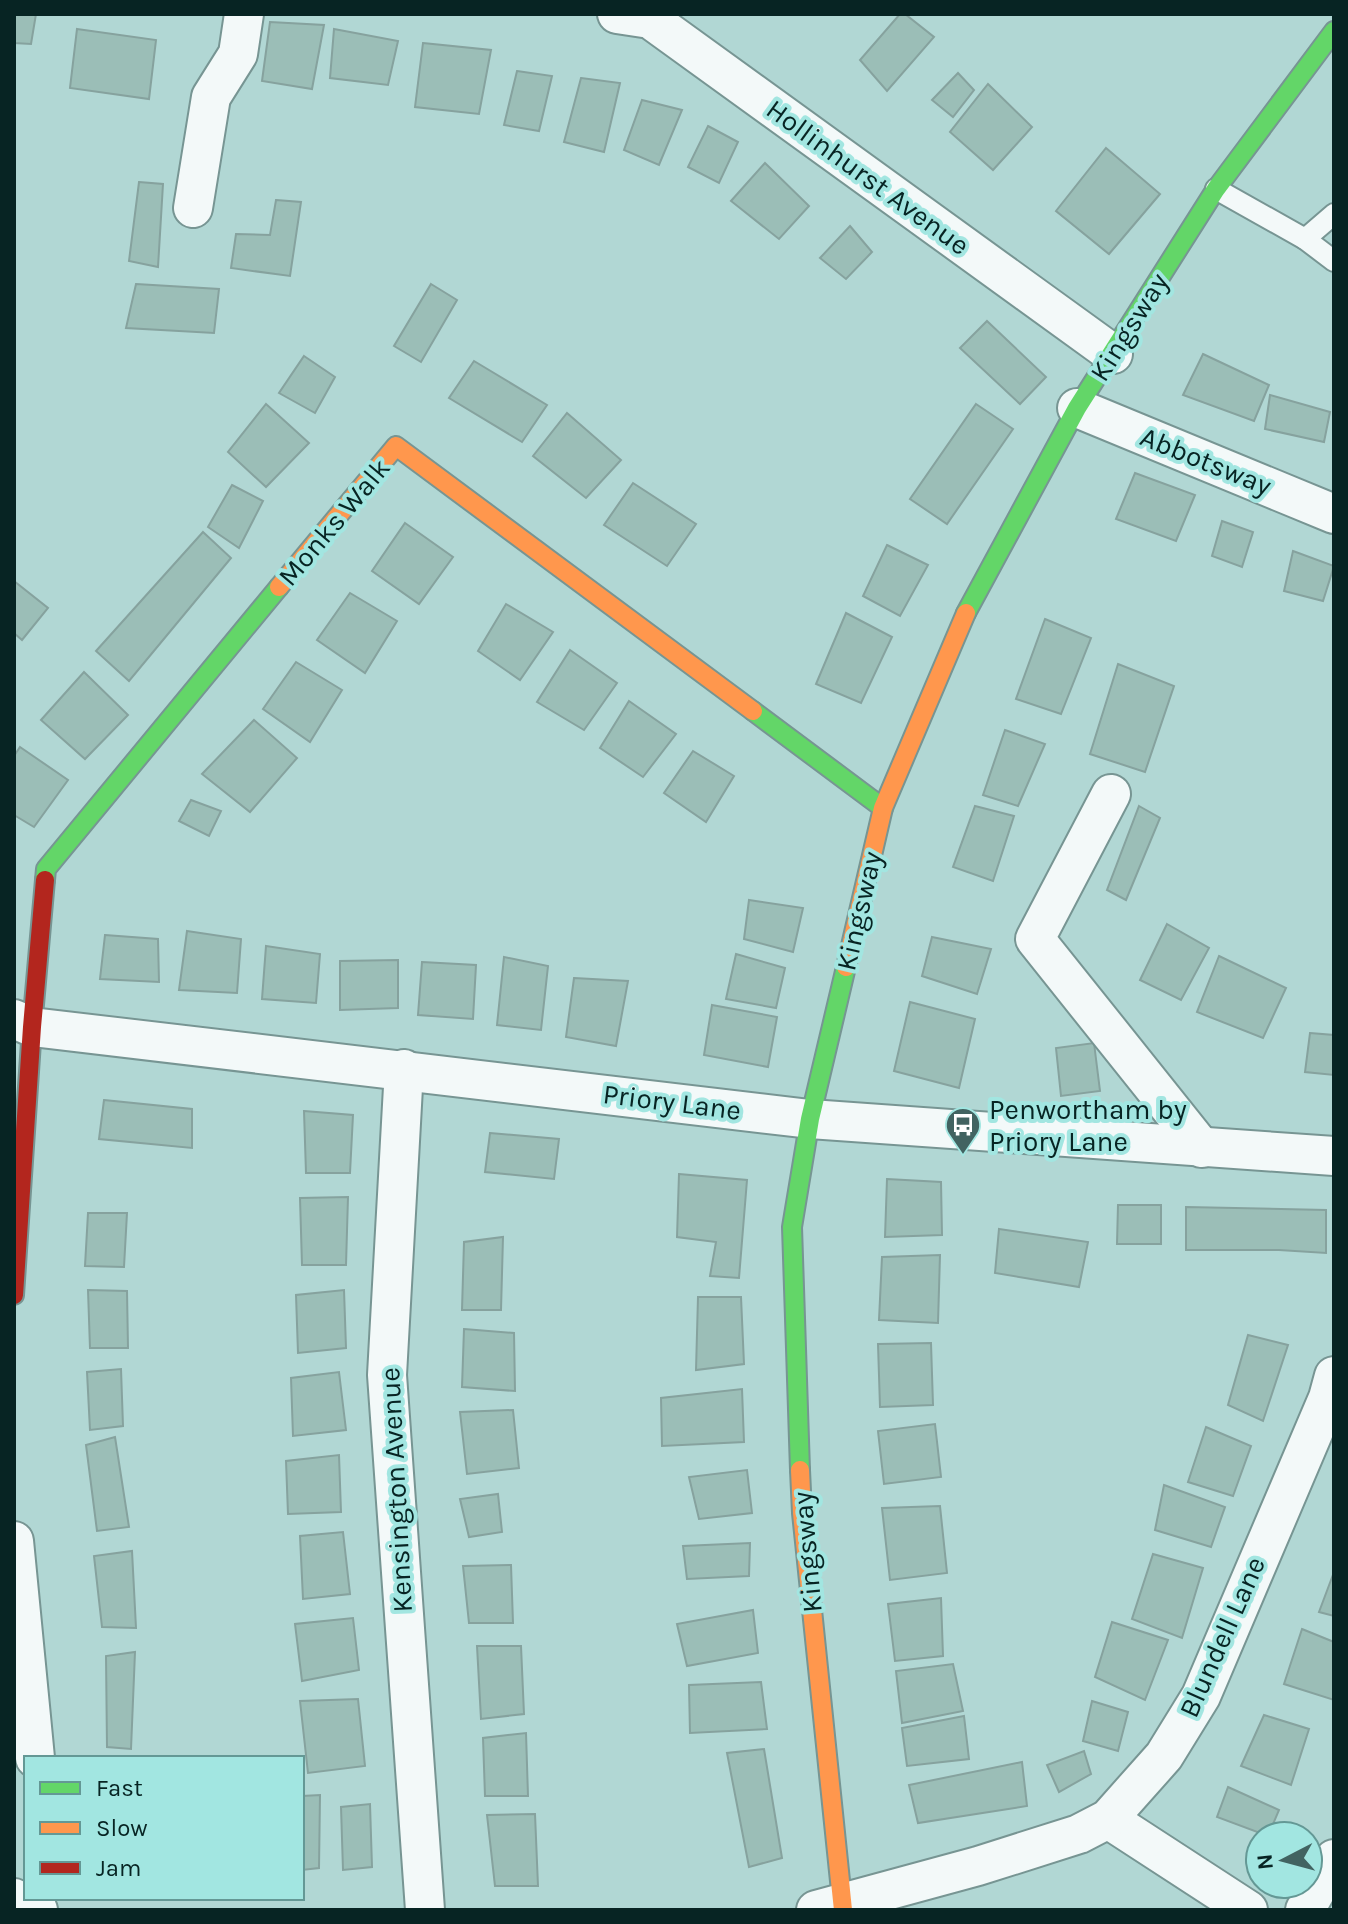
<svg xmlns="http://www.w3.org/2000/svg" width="1348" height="1924" viewBox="0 0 1348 1924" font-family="Karla,sans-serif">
<rect width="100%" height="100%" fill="#b1d7d4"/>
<g fill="#9bbeb7" stroke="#86a29e" stroke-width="2">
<path d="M14,14H36L31,44L14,43Z"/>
<path d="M900,14H905L934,37L887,91L860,60Z"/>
<path d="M270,22L324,25L312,89L262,81Z"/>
<path d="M77,29L156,40L149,99L70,88Z"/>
<path d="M334,29L398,41L388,85L330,78Z"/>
<path d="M423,43L491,50L479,114L415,107Z"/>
<path d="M517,71L552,76L539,131L504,125Z"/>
<path d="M958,73L974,90L953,117L932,100Z"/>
<path d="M581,78L620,83L604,152L564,142Z"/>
<path d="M988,84L1032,127L993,170L950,132Z"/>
<path d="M642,100L682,110L659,165L624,150Z"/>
<path d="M708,126L738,142L719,183L688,167Z"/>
<path d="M1106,148L1160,194L1109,254L1056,211Z"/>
<path d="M765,163L809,206L779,239L731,201Z"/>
<path d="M139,182L163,184L158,267L129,261Z"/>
<path d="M276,200L301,202L290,276L231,268L236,234L270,235Z"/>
<path d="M850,226L872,252L846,279L820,258Z"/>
<path d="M136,284L219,289L214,333L126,328Z"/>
<path d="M431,284L457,300L421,362L394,346Z"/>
<path d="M987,321L1046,377L1020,404L960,348Z"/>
<path d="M1203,354L1269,385L1254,421L1183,395Z"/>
<path d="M304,356L335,377L315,413L279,393Z"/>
<path d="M474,361L547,405L522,442L449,398Z"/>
<path d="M1270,395L1330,412L1324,442L1265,429Z"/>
<path d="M266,404L309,443L266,487L228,452Z"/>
<path d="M976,404L1013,429L947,524L910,499Z"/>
<path d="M567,413L621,460L586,498L533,456Z"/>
<path d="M1135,473L1195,495L1176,541L1116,519Z"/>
<path d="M633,483L696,524L667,566L604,525Z"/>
<path d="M232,485L263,501L239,548L208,527Z"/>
<path d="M1222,521L1253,532L1242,567L1212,556Z"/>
<path d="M405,523L453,557L419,604L372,571Z"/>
<path d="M203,532L231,558L129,681L96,651Z"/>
<path d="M887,545L928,565L900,616L863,596Z"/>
<path d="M1293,551L1334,566L1323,601L1284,591Z"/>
<path d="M14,581L48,608L22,640L14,633Z"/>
<path d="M350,593L397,621L365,673L317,640Z"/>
<path d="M506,604L553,632L520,680L478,651Z"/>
<path d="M846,613L892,637L861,703L816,684Z"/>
<path d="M1045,619L1091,638L1061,714L1016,699Z"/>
<path d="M570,650L617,683L584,730L537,702Z"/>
<path d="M296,662L342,690L310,742L263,709Z"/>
<path d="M1118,664L1174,686L1145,772L1090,754Z"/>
<path d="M84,672L128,715L85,759L41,720Z"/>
<path d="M629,701L676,734L643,777L600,748Z"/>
<path d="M254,720L297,758L250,812L202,774Z"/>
<path d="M1005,730L1045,744L1018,806L983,795Z"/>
<path d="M20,747L68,780L34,827L14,815V756Z"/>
<path d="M693,751L734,776L706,822L664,793Z"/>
<path d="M191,800L221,811L209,836L179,821Z"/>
<path d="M975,806L1014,816L993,881L953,867Z"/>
<path d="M1139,806L1160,818L1126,900L1107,890Z"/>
<path d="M749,900L803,908L793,952L744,939Z"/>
<path d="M1167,924L1209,948L1181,1000L1140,980Z"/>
<path d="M187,931L241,939L237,993L179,990Z"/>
<path d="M105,935L158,939L159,982L100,979Z"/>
<path d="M932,937L991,949L977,994L922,976Z"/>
<path d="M266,946L320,954L316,1003L262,999Z"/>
<path d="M736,954L785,968L776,1008L726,999Z"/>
<path d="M1219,956L1286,988L1263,1038L1197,1012Z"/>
<path d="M504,957L548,966L541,1030L497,1025Z"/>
<path d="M398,960V1008L340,1010V961Z"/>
<path d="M422,962L476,965L473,1019L418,1015Z"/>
<path d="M574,978L628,981L616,1046L566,1037Z"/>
<path d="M910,1002L975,1019L959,1088L894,1071Z"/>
<path d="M712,1005L777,1017L768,1067L704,1055Z"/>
<path d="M1310,1033L1334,1035V1075L1305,1072Z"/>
<path d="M1094,1043L1100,1091L1061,1096L1056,1048Z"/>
<path d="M104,1100L192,1109V1148L99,1139Z"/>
<path d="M304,1111L353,1115L350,1173H306Z"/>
<path d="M490,1133L559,1139L554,1179L485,1172Z"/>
<path d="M679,1174L747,1180L739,1278L710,1276L716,1242L677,1237Z"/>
<path d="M887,1179L941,1182L942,1235L885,1237Z"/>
<path d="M348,1197L346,1265H302L300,1198Z"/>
<path d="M1118,1205H1161V1244H1117Z"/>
<path d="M1186,1207L1326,1210V1253L1279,1250H1186Z"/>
<path d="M88,1213H127L124,1267L85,1266Z"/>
<path d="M999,1229L1088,1242L1079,1287L995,1273Z"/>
<path d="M503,1237L501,1310H462L464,1242Z"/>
<path d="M940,1255L938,1323L879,1320L882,1257Z"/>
<path d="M88,1290L127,1291L128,1348H90Z"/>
<path d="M344,1290L346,1348L298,1353L296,1295Z"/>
<path d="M698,1297H741L744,1364L696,1370Z"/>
<path d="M464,1329L514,1333L515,1391L462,1387Z"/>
<path d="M1248,1335L1288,1345L1263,1421L1228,1405Z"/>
<path d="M931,1343L933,1405L880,1407L878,1344Z"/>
<path d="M121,1369L123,1426L90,1430L87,1372Z"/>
<path d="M339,1372L346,1430L293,1436L291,1378Z"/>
<path d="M742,1389L744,1442L662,1446L661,1398Z"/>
<path d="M513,1410L519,1468L467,1474L460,1412Z"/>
<path d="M935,1424L941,1477L884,1484L878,1431Z"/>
<path d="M1206,1427L1251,1446L1233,1496L1188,1482Z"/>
<path d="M115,1437L129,1527L97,1531L86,1445Z"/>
<path d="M339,1455L341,1512L288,1514L286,1461Z"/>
<path d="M747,1470L752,1513L699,1519L689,1477Z"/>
<path d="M1164,1485L1225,1507L1211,1547L1155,1530Z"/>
<path d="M498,1494L502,1532L469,1537L460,1499Z"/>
<path d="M940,1506L947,1573L890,1580L882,1508Z"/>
<path d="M343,1532L350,1594L303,1599L300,1536Z"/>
<path d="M750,1543L749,1576L687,1579L683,1546Z"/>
<path d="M132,1551L136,1628L102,1627L94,1556Z"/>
<path d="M1153,1554L1203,1568L1182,1638L1132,1619Z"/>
<path d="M511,1565L513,1623H469L463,1566Z"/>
<path d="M1334,1572V1616L1319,1612Z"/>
<path d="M941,1598L943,1656L895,1661L888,1604Z"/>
<path d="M753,1610L758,1653L687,1666L677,1624Z"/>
<path d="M353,1618L359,1670L302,1681L295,1624Z"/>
<path d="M1112,1622L1168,1640L1145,1700L1095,1677Z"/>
<path d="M1302,1629L1334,1642V1700L1284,1684Z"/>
<path d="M477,1646H521L524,1714L481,1719Z"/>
<path d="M135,1652L131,1749L107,1747L106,1656Z"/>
<path d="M953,1664L963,1711L902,1723L896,1671Z"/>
<path d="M761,1682L767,1729L690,1733L689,1685Z"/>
<path d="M358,1699L365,1766L308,1773L300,1701Z"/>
<path d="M1092,1701L1128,1712L1118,1751L1083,1741Z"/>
<path d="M1264,1715L1309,1729L1291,1785L1241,1766Z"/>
<path d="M964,1716L969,1759L907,1766L902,1728Z"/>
<path d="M526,1733L528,1796H485L483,1738Z"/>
<path d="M764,1749L782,1858L749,1867L727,1753Z"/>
<path d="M1084,1751L1091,1774L1059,1792L1047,1765Z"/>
<path d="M1022,1762L1027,1806L918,1823L909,1785Z"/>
<path d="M1228,1787L1279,1810L1268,1836L1217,1817Z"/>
<path d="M320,1795L319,1868L302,1870V1796Z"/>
<path d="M370,1804L372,1867L343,1870L341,1807Z"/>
<path d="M535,1814L538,1886H495L487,1815Z"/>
</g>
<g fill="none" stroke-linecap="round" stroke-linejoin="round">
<defs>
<g id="lane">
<path d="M1216,189L1305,239L1334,214"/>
<path d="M1305,239L1334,261"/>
</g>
<g id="street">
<path d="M617,14L650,19L1113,354"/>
<path d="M193,208L211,97L238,54L244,14"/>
<path d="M1077,408L1334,514"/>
<path d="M1111,794L1035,939L1202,1148"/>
<path d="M14,1019L32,1027L810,1119L1334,1156"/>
<path d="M404,1069L387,1375L425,1910"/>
<path d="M14,1541L35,1758"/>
<path d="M1108,1819L1248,1910"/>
<path d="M14,1898L38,1910"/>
<path d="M816,1910L978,1866L1079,1834L1108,1819L1164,1756L1201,1696L1328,1398L1334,1376"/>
<path d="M1305,1910L1334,1859"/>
</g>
<g id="fast">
<path d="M966,613L1077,408L1216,189L1334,31"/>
<path d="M753,711L883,808"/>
<path d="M45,880L46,869L279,587"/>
<path d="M800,1470L792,1227L810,1119L846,967"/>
</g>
<g id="slow">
<path d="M279,587L396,446L753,711"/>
<path d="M846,967L883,808L966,613"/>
<path d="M800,1470L802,1513L843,1910"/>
</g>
<path id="jam" d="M14,1295L32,1027L45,880"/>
</defs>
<use href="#lane" stroke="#779593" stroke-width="24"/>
<use href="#street" stroke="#779593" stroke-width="42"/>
<use href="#fast" stroke="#779593" stroke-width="22"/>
<use href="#slow" stroke="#779593" stroke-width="22"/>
<use href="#jam" stroke="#779593" stroke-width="22"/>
<use href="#lane" stroke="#f3f9f9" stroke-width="20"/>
<use href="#street" stroke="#f3f9f9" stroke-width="38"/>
<use href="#fast" stroke="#63d668" stroke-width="18"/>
<use href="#slow" stroke="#ff974d" stroke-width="18"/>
<use href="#jam" stroke="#b3261e" stroke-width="18"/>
</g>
<defs>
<symbol id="bus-pin" viewBox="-11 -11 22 30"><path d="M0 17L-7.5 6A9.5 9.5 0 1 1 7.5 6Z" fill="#426361" stroke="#a2e6e1"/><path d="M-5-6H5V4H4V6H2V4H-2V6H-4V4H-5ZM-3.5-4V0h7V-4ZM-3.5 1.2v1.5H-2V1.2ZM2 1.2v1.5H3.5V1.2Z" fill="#fff"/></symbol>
</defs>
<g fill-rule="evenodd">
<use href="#bus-pin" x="943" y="1105" width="40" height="54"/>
</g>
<g text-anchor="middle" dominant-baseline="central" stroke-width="8" stroke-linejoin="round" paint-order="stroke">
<g font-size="28" fill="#072423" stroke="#a2e6e1">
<text transform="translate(868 177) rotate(36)">Hollinhurst Avenue</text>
<text transform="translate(1129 327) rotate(-58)">Kingsway</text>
<text transform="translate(1206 461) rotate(22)">Abbotsway</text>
<text transform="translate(334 522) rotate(-50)">Monks Walk</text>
<text transform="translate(859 911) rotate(-77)">Kingsway</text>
<text transform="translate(672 1102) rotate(7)">Priory Lane</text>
<text transform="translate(396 1490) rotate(-93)">Kensington Avenue</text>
<text transform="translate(807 1552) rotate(-95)">Kingsway</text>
<text transform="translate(1222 1637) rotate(-66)">Blundell Lane</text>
</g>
<g font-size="28" fill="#072423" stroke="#a2e6e1" text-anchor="start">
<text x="989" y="1109">Penwortham by<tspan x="989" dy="32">Priory Lane</tspan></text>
</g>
</g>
<rect width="1348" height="1924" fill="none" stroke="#072423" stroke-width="32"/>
<rect x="24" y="1756" width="280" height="144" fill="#a2e6e1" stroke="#649895" stroke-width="2"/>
<rect x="40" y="1782" width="40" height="12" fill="#63d668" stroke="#649895" stroke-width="2"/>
<text x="96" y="1796" font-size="24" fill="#072423">Fast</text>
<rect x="40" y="1822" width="40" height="12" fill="#ff974d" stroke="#649895" stroke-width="2"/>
<text x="96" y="1836" font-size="24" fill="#072423">Slow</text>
<rect x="40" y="1862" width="40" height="12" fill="#b3261e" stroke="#649895" stroke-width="2"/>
<text x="96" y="1876" font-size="24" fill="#072423">Jam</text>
<g transform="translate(1284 1860) rotate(264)"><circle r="38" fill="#a2e6e1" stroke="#649895" stroke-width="2"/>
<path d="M0-6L14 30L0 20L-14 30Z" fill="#426361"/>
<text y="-12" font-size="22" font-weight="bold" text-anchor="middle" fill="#072423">N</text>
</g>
</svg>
